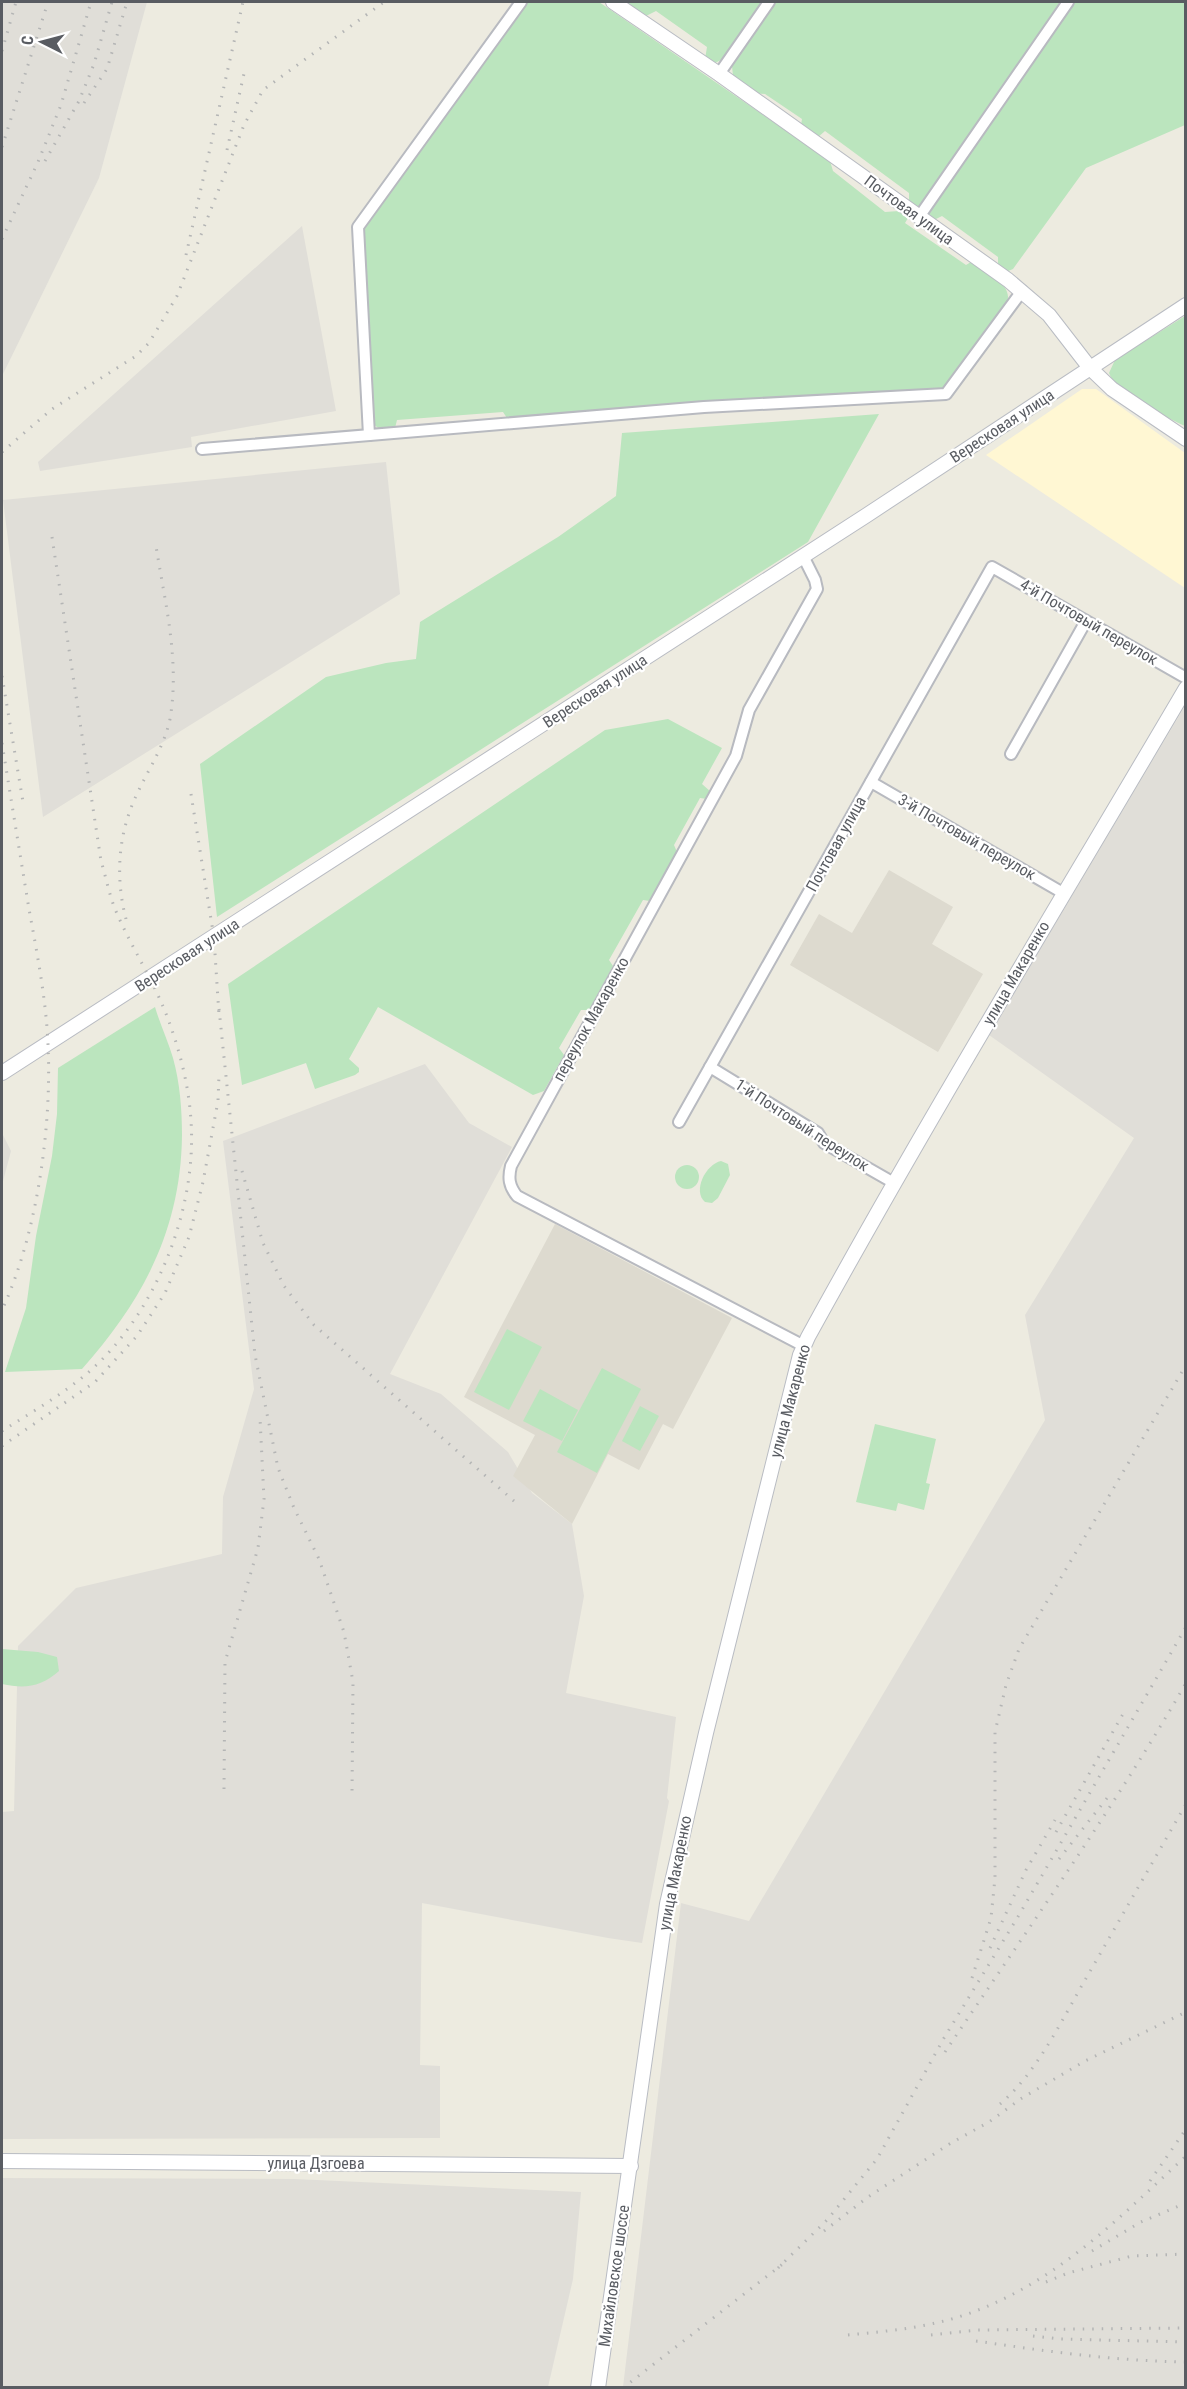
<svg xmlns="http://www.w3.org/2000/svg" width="1187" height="2389" viewBox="0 0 1187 2389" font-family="'Roboto Condensed',sans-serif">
<rect width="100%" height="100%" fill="#edebe0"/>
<path fill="#fff7d3" d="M1082,389H1096L1185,453V588L986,455Z"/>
<g fill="#e0ded8">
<path d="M2,2H147L99,178L2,376Z"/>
<path d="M302,226L336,411L191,437L192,447L40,471L38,462Z"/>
<path d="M386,462L400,594L43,817L3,500Z"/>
<path d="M1185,706V2387H623L681,1903L749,1921L1045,1420L1025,1315L1134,1138L989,1035Z"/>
<path d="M425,1064L469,1123L512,1147L390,1374L441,1394L508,1452L532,1493L572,1524L584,1596L566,1693L676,1717L667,1798L669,1801L642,1943L608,1938L422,1903L420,2065L440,2066V2138L2,2139V1812L14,1811L18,1646L76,1588L222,1554L223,1497L254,1389L223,1141Z"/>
<path d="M2,1133L11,1151L2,1185Z"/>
<path d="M2,2178L294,2179L581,2192L573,2279L548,2387H2Z"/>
</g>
<g fill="#dddacf">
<path d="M889,870L953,907L932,944L983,974L938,1052L790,965L819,914L852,933Z"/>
<path d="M555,1224L732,1318L673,1429L663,1424L639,1470L608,1454L572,1524L513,1476L535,1435L464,1397Z"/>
</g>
<g fill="#bbe5be">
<path d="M527,2H599L830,161L833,171L885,212L899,211L908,218L905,223L966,265L971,262C983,271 1014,284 1007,302L943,388L704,402L507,418L503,412L397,420L395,428C386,428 378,431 373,423L363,228Z"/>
<path d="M622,2H1185V125L1086,168L1013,269L1006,272L998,267V257L942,216L934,220L909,202V193L825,131L817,138L801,125L802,119L765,94L754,93L733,76L732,66L723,59L715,63L705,59L707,47L656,11L644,17Z"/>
<path d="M1185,316V426C1166,417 1116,394 1109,373L1115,360Z"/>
<path d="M879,414L808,542L217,917L200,764L326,677L386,663L416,659L420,622L558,537L616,496L622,433Z"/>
<path d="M668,719L722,748L702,784L711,792L707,799L700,798L674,845L677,852L650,901L643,900L609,960L613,966L589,1010H581L559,1048L564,1055L544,1091L533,1095L378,1007L349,1059L359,1068V1072L355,1075L315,1089L306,1063L242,1085L228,984L605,730Z"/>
<path d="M155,1007C160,1024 168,1041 173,1058C180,1083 182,1110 182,1135C181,1230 143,1300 82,1369L5,1372L26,1308L36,1236L52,1156L57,1114L58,1068Z"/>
<path d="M721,1161L728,1164L730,1175L718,1198L712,1203L705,1202C692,1191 706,1164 721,1161Z"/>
<circle cx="687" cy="1177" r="12"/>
<path d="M507,1329L542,1347L509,1410L474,1392Z"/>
<path d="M602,1368L641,1389L597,1473L557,1452Z"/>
<path d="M540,1389L578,1410L562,1441L523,1421Z"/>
<path d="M640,1406L659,1416L640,1451L622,1441Z"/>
<path d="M875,1424L936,1439L926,1483L930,1484L924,1510L898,1503L896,1511L856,1502Z"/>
<path d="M2,1649L38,1652L57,1657L59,1671C41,1687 25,1689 2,1684Z"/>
</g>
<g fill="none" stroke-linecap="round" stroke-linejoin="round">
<defs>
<g id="street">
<path d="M719,74L769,2"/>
<path d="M919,217L1068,2"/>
<path d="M369,435L358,227L521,2"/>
<path d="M202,449L704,407L946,394L1022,291"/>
<path d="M803,556L815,580L817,589L749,710L736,756L511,1166C508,1178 509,1186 517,1196L804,1346"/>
<path d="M1011,754L1086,621"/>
<path d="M871,782L1063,893"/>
<path d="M710,1067L818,1133L824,1143L894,1183"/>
<path d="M679,1122L992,567L1186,678"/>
</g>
<g id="secondary">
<path d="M613,2L719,74L1008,280L1049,315L1090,368L1112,389L1186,439"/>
<path d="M2,1073L867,515L1186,305"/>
<path d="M2,2161L631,2166"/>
<path d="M598,2388L667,1904L706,1733L800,1355L808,1337C928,1118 1059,904 1186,688"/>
</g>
</defs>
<use href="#street" stroke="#b8bac0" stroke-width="14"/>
<use href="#secondary" stroke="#b9bcc3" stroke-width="16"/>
<use href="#street" stroke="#fff" stroke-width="10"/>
<use href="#secondary" stroke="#fff" stroke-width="14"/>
<g stroke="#b4b5b5" stroke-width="3" stroke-dasharray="1.5 8" stroke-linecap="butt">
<path d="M2,51L16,2"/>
<path d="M84,103L107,69L127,2"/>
<path d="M2,147L48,2"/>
<path d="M227,150L245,69"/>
<path d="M45,161L79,101L94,64L112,2"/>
<path d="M2,239L38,162L61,105L91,2"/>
<path d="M186,255L243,2"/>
<path d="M2,452L52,409L136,356L149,343L177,296L244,125L263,90L384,2"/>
<path d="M2,676L23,802"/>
<path d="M2,743C11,799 20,854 29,909C37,953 46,999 48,1044C52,1127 37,1235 2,1310"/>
<path d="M191,794L214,938L219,1015"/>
<path d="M126,919C115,877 118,833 137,794C149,768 164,747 170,719C180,661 165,603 156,546"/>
<path d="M219,1009L255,1355L278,1468L294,1508L319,1559L344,1632L353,1682L352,1794"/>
<path d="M242,1171L263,1243L284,1286L314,1325L514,1501"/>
<path d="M2,1431C32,1412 65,1393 91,1370C157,1311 197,1208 191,1121C189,1087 180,1051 168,1019C154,981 131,947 115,909C109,894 106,877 101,861L52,537"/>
<path d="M2,1446L95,1382L137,1336L165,1293L189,1237L203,1182L218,1101L219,1075"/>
<path d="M224,1789L225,1662L258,1548L264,1499L260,1418"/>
<path d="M1056,1832L1123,1714"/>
<path d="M1059,1859L1111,1793"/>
<path d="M990,1948L1026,1870L1055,1820"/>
<path d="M972,1978L991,1918L995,1878V1732L1006,1685L1019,1649L1186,1365"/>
<path d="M945,2052C1027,1930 1112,1811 1186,1683"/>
<path d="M1000,2104C1036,2074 1062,2020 1085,1980C1119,1921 1152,1863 1186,1804"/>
<path d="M1150,2181L1186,2129"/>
<path d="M824,2231L868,2197L951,2143L989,2122L1022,2098L1085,2061L1186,2012"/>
<path d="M1092,2251L1141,2222L1186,2203"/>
<path d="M778,2268L827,2220L877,2159L944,2038L1019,1915L1186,1627"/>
<path d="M1046,2282L1068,2273L1132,2256L1186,2254"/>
<path d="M848,2335C890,2331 933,2327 973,2312C1059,2280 1120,2217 1186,2156"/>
<path d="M931,2335L977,2330L1186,2328"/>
<path d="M1033,2336L1060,2339L1186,2342"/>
<path d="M976,2341C1045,2351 1115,2361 1186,2362"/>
<path d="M623,2388L784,2263"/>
<path d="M906,2388H937"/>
</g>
</g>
<g text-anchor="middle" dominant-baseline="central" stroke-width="4.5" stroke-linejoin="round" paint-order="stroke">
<g font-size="16" fill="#595c62" stroke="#fff">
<text transform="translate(909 210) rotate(36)">Почтовая улица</text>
<text transform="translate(1002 426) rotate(-33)">Вересковая улица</text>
<text transform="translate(1089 622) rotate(30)">4-й Почтовый переулок</text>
<text transform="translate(595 691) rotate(-33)">Вересковая улица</text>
<text transform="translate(967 837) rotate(30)">3-й Почтовый переулок</text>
<text transform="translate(836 844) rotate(-61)">Почтовая улица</text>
<text transform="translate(187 955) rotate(-33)">Вересковая улица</text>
<text transform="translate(1016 973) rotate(-60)">улица Макаренко</text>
<text transform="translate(591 1019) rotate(-61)">переулок Макаренко</text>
<text transform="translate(802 1125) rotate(33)">1-й Почтовый переулок</text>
<text transform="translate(790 1401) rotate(-75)">улица Макаренко</text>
<text transform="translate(675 1873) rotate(-79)">улица Макаренко</text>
<text x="316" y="2163">улица Дзгоева</text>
<text transform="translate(614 2276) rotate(-82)">Михайловское шоссе</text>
</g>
</g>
<rect width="1187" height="2389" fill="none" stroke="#595c62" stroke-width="6"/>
<g transform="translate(42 42) rotate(276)" stroke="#ffffff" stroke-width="4.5" paint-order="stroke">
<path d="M0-4.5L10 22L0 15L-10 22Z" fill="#595c62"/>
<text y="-9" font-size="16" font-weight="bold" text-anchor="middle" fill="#595c62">С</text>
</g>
</svg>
